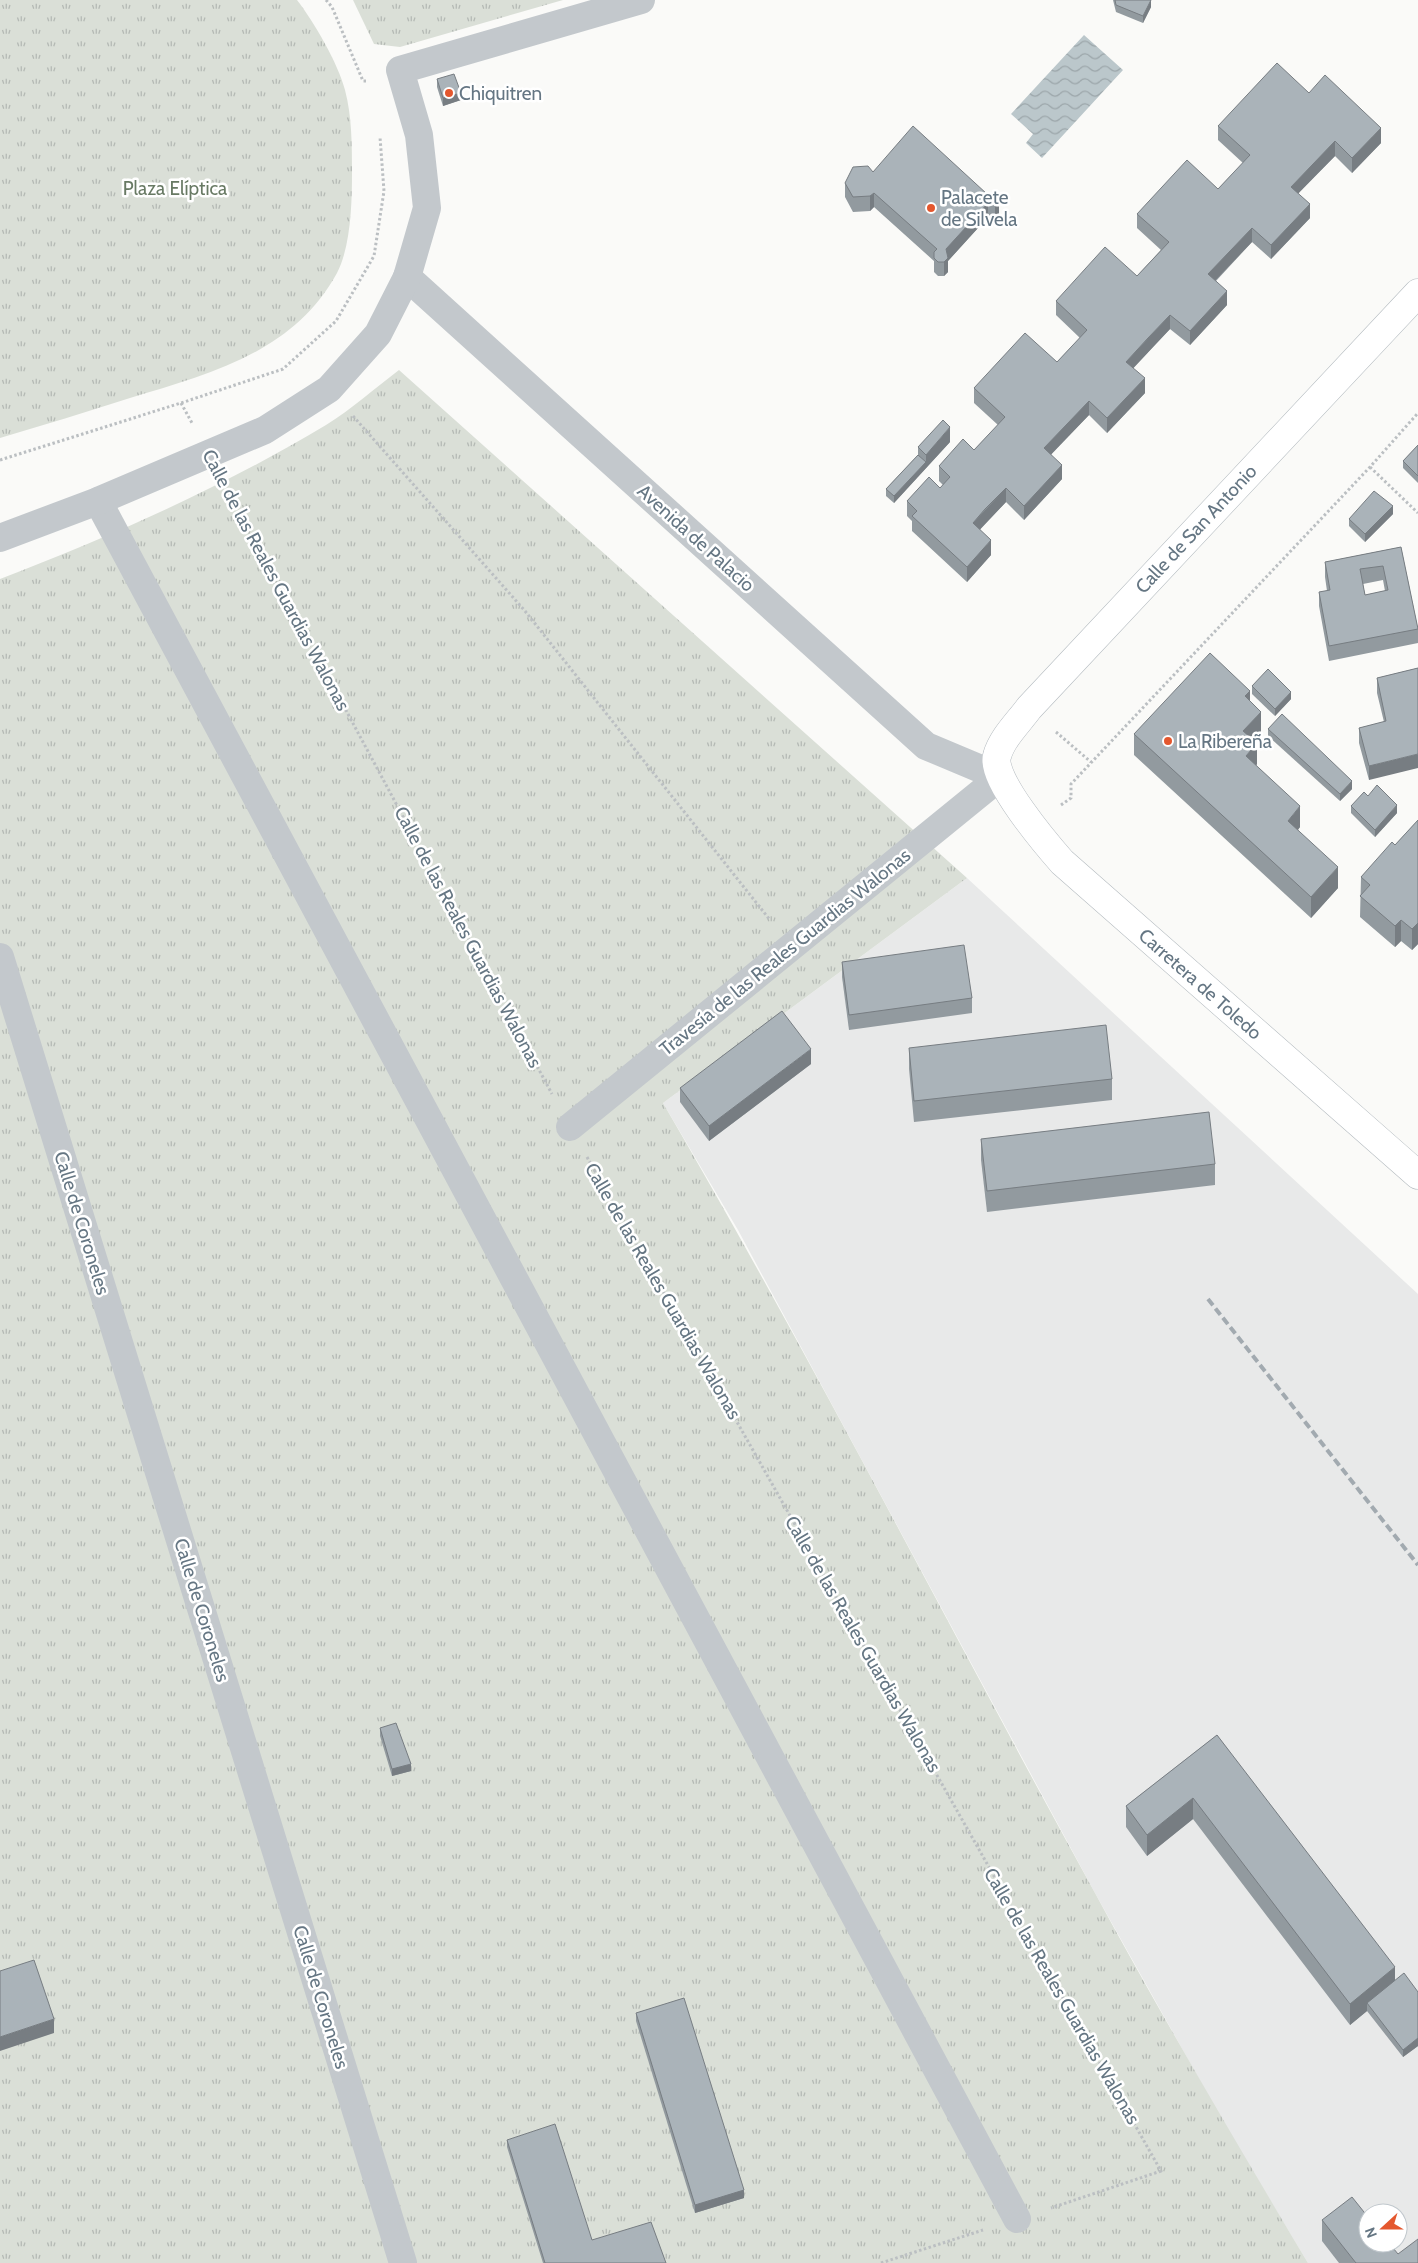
<svg xmlns="http://www.w3.org/2000/svg" width="1418" height="2263" viewBox="0 0 1418 2263" font-family="Cabin,sans-serif">
<defs>
<pattern id="park-tufts" width="24" height="20" patternUnits="userSpaceOnUse" patternTransform="scale(1.25)"><rect width="24" height="20" fill="#dadfd7"/><path d="M3 7l-1-3M5 7V3M7 7l1-3M15 17l-1-3M17 17v-4M19 17l1-3" fill="none" stroke="#b4b9b4"/></pattern>
<pattern id="water-waves" width="16" height="10" patternUnits="userSpaceOnUse" patternTransform="scale(1.25)"><rect width="16" height="10" fill="#bbc7cb"/><path d="M0 5q4-4 8 0t8 0" fill="none" stroke="#9ca6aa"/></pattern>
</defs>
<rect width="100%" height="100%" fill="#fafaf8"/>
<path fill="#e8e9e9" fill-rule="evenodd" d="M967,878L1418,1294V2263H1308L1227,2129L1095,1893L738,1230L663,1103ZM1368,2213H1398V2243H1368Z"/>
<g fill="url(#park-tufts)">
<path d="M0,0H297C314,22 338,63 345,90C352,116 352,146 352,173C352,202 351,246 337,273C294,352 210,374 130,398C87,412 43,425 0,438Z"/>
<path d="M353,0H563L400,47L374,44Z"/>
<path d="M399,370L967,878L663,1103C814,1362 950,1630 1095,1893C1163,2018 1235,2141 1308,2263H0V579C112,536 223,487 326,425C352,409 375,388 399,370Z"/>
</g>
<path fill="url(#water-waves)" d="M1084,35L1123,70L1042,158L1026,143L1033,134L1011,114Z"/>
<g fill="none" stroke-linecap="round" stroke-linejoin="round">
<defs>
<g id="secondary">
<path id="s1" d="M1418,293L1029,708C1018,723 1002,738 997,756C990,778 1047,845 1062,862L1418,1175"/>
</g>
</defs>
<use href="#secondary" stroke="#b3babf" stroke-width="29"/>
<g stroke="#bbbfc2" stroke-width="3" stroke-dasharray="2.5 2.5" stroke-linecap="butt">
<path d="M326,0L332,7L363,81H366"/>
<path d="M181,403L192,423"/>
<path d="M353,416L525,611L770,920"/>
<path d="M0,460L181,403L283,369L336,321L374,256L384,191L380,137"/>
<path d="M1370,467L1418,513"/>
<path d="M225,485L552,1094"/>
<path d="M1056,732L1091,762"/>
<path d="M1061,805L1071,798V784L1370,467L1418,413"/>
<path d="M587,1157L1161,2171L1051,2208"/>
<path d="M881,2263L983,2230"/>
</g>
<g stroke="#c3c8cc" stroke-width="28">
<path d="M407,277L926,746L1000,777L570,1127"/>
<path d="M98,501L1017,2219"/>
<path d="M0,538L98,501L265,430L329,389L378,334L407,277L427,208L419,135L400,70L641,0"/>
<path d="M0,957L403,2263"/>
</g>
<use href="#secondary" stroke="#fff" stroke-width="28"/>
<path stroke="#a2aab0" stroke-width="4" stroke-dasharray="8 4" stroke-linecap="butt" d="M1208,1299L1418,1565"/>
</g>
<g fill="#929a9f" fill-rule="evenodd">
<path d="M1113,0H1151V7L1143,23L1116,12Z"/>
<path d="M437,79L461,100L443,106L437,87Z"/>
<path d="M1309,93L1381,143L1352,173L1335,156L1298,193L1310,218L1271,259L1252,242L1216,281L1227,305L1190,345L1170,329L1133,368L1145,393L1107,433L1089,415L1051,454L1062,479L1024,520L1006,502L980,529L991,555L967,582L912,531V521L907,516V501L940,488L943,485L939,481V466L974,450L998,425L974,403V388L1057,362L1080,338L1056,315V301L1137,276L1161,250L1137,228V214L1218,189L1243,163L1218,140V126Z"/>
<path d="M873,172L987,194L995,192L999,213L995,219L988,217L948,261V272L944,276H938L934,272V261L874,207L870,211L853,212L845,197V183Z"/>
<path d="M950,442L894,503L886,496V489L918,455V447Z"/>
<path d="M1418,445V483L1403,468V461Z"/>
<path d="M1393,514L1365,542L1349,526V519Z"/>
<path d="M1401,547L1418,629V643L1329,661L1319,606V592L1327,591L1325,577V562ZM1383,580L1385,591L1365,595L1363,584Z"/>
<path d="M1418,668L1369,780L1359,743V728L1384,722L1377,693V678Z"/>
<path d="M1252,686L1291,699L1275,716L1252,694Z"/>
<path d="M1250,701L1261,733L1254,741L1257,764L1256,766L1300,827L1298,830L1338,888L1311,918L1134,755V734Z"/>
<path d="M1268,729L1352,789L1340,801L1268,736Z"/>
<path d="M1368,796L1397,813L1375,837L1351,813V806Z"/>
<path d="M1418,820V944L1412,950L1401,941L1395,947L1360,917L1361,877L1395,845Z"/>
<path d="M842,962L972,998V1013L849,1030L842,977Z"/>
<path d="M909,1048L1112,1079V1100L914,1122L909,1069Z"/>
<path d="M811,1064L709,1141L680,1102V1088Z"/>
<path d="M981,1139L1215,1164V1185L987,1212L981,1160Z"/>
<path d="M380,1728L411,1771L392,1776L380,1736Z"/>
<path d="M1217,1735L1395,1981L1418,1992V2046L1403,2057L1367,2011L1350,2025L1193,1819L1147,1856L1126,1827V1806Z"/>
<path d="M636,2013L744,2198L695,2213L636,2021Z"/>
<path d="M507,2140L592,2240L666,2263H543L507,2147Z"/>
<path d="M1322,2220L1398,2254L1418,2263H1339L1322,2241Z"/>
</g>
<g fill="#777d82">
<path d="M1151,0V7L1143,23V16Z"/>
<path d="M461,93V100L443,106V98Z"/>
<path d="M1381,128V143L1352,173V158Z"/>
<path d="M1335,141V156L1291,201V187Z"/>
<path d="M874,193V207L870,211V196Z"/>
<path d="M999,199V213L995,219V205Z"/>
<path d="M988,203V217L948,261V272L944,276V262L946,249Z"/>
<path d="M1310,204V218L1271,259V245Z"/>
<path d="M1252,228V242L1208,288V274Z"/>
<path d="M1227,291V305L1190,345V331Z"/>
<path d="M1170,315V329L1126,376V362Z"/>
<path d="M1145,378V393L1107,433V418Z"/>
<path d="M1089,401V415L1044,462V448Z"/>
<path d="M950,427V442L894,503V496L926,462V455Z"/>
<path d="M1062,465V479L1024,520V506Z"/>
<path d="M1006,488V502L973,537V523Z"/>
<path d="M1393,506V514L1365,542V534Z"/>
<path d="M991,540V555L967,582V567Z"/>
<path d="M1250,691V712L1245,696Z"/>
<path d="M1291,692V699L1275,716V709Z"/>
<path d="M1261,712V733L1243,752V731Z"/>
<path d="M1257,743V764L1246,777V756Z"/>
<path d="M1418,754V768L1369,780V766Z"/>
<path d="M1352,781V789L1340,801V794Z"/>
<path d="M1397,805V813L1375,837V830Z"/>
<path d="M1300,806V827L1288,842V821Z"/>
<path d="M1338,867V888L1311,918V897Z"/>
<path d="M1401,920V941L1395,947V926Z"/>
<path d="M1418,923V944L1412,950V929Z"/>
<path d="M811,1049V1064L709,1141V1126Z"/>
<path d="M411,1764V1771L392,1776V1769Z"/>
<path d="M1193,1798V1819L1147,1856V1835Z"/>
<path d="M1395,1967V1988L1367,2003V2011L1350,2025V2004Z"/>
<path d="M54,2019V2033L0,2051V2037Z"/>
<path d="M1418,2038V2046L1403,2057V2050Z"/>
<path d="M744,2190V2198L695,2213V2205Z"/>
</g>
<g fill="#aab3b9" stroke="#777d82" fill-rule="evenodd">
<path d="M1115,0H1151L1143,16L1116,5Z"/>
<path d="M1277,63L1309,93L1325,75L1381,128L1352,158L1335,141L1291,187L1310,204L1271,245L1252,228L1208,274L1227,291L1190,331L1170,315L1148,338L1126,362L1145,378L1107,418L1089,401L1067,424L1044,448L1062,465L1024,506L1006,488L985,509L973,523L991,540L967,567L912,516L917,511L907,501L929,477L940,488L950,477L939,466L963,439L974,450L1005,417L974,388L1025,333L1057,362L1087,330L1056,301L1105,247L1137,276L1169,242L1137,214L1187,160L1218,189L1250,155L1218,126Z"/>
<path d="M454,74L461,93L443,98L437,79Z"/>
<path d="M913,126L987,194L995,192L999,199L995,205L988,203L946,249L948,258L944,262H938L934,258V252L937,249L874,193L870,196L853,197L845,183L853,167L868,166L873,172Z"/>
<path d="M943,420L950,427L926,455L918,447Z"/>
<path d="M1418,445V476L1403,461Z"/>
<path d="M918,455L926,462L894,496L886,489Z"/>
<path d="M1374,491L1393,506L1365,534L1349,519Z"/>
<path d="M1401,547L1418,629L1329,646L1319,592L1330,590L1325,562ZM1383,566L1388,590L1365,595L1360,569Z"/>
<path d="M1210,653L1250,691L1245,696L1261,712L1243,731L1257,743L1246,756L1300,806L1288,821L1338,867L1311,897L1134,734Z"/>
<path d="M1418,668V754L1369,766L1359,728L1386,721L1377,678Z"/>
<path d="M1268,669L1291,692L1275,709L1252,686Z"/>
<path d="M1282,714L1352,781L1340,794L1268,729Z"/>
<path d="M1377,785L1397,805L1375,830L1351,806L1364,792L1368,796Z"/>
<path d="M1418,820V923L1412,929L1401,920L1395,926L1360,896L1370,885L1361,877L1392,842L1395,845Z"/>
<path d="M964,945L972,998L849,1015L842,962Z"/>
<path d="M782,1011L811,1049L709,1126L680,1088Z"/>
<path d="M1106,1025L1112,1079L914,1101L909,1048Z"/>
<path d="M1209,1112L1215,1164L987,1191L981,1139Z"/>
<path d="M396,1723L411,1764L392,1769L380,1728Z"/>
<path d="M1217,1735L1395,1967L1350,2004L1193,1798L1147,1835L1126,1806Z"/>
<path d="M34,1960L54,2019L0,2037V1971Z"/>
<path d="M1404,1973L1418,1992V2038L1403,2050L1367,2003Z"/>
<path d="M684,1998L744,2190L695,2205L636,2013Z"/>
<path d="M555,2124L592,2240L651,2222L666,2263H545L507,2140Z"/>
<path d="M1352,2197L1368,2217V2243H1389L1398,2254L1418,2239V2263H1356L1322,2220Z"/>
</g>
<g fill="#e4572e" stroke="#fff" stroke-width="2">
<circle cx="449" cy="93" r="5"/>
<circle cx="931" cy="208" r="5"/>
<circle cx="1168" cy="741" r="5"/>
</g>
<g text-anchor="middle" dominant-baseline="central" stroke-width="5" stroke-linejoin="round" paint-order="stroke">
<g font-size="19" fill="#657683" stroke="#fff" text-anchor="start">
<text x="459" y="93">Chiquitren</text>
<text x="941" y="197">Palacete<tspan x="941" dy="22">de Silvela</tspan></text>
<text x="1178" y="741">La Ribereña</text>
</g>
<g font-size="19" fill="#687a64" stroke="#fff">
<text x="175" y="188">Plaza Elíptica</text>
</g>
<g font-size="19" fill="#657683" stroke="#fff">
<text transform="translate(1196 529) rotate(-47)">Calle de San Antonio</text>
<text transform="translate(696 538) rotate(42)">Avenida de Palacio</text>
<text transform="translate(276 580) rotate(62)">Calle de las Reales Guardias Walonas</text>
<text transform="translate(468 937) rotate(62)">Calle de las Reales Guardias Walonas</text>
<text transform="translate(785 952) rotate(-39)">Travesía de las Reales Guardias Walonas</text>
<text stroke="none"><textPath href="#s1" startOffset="938">Carretera de Toledo</textPath></text>
<text transform="translate(82 1223) rotate(73)">Calle de Coroneles</text>
<text transform="translate(663 1291) rotate(60)">Calle de las Reales Guardias Walonas</text>
<text transform="translate(202 1610) rotate(73)">Calle de Coroneles</text>
<text transform="translate(863 1644) rotate(60)">Calle de las Reales Guardias Walonas</text>
<text transform="translate(1062 1996) rotate(60)">Calle de las Reales Guardias Walonas</text>
<text transform="translate(321 1997) rotate(73)">Calle de Coroneles</text>
</g>
</g>
<g transform="translate(1383 2228) rotate(249)"><circle r="24" fill="#ffffff" stroke="#c1c8cd"/>
<path d="M0-4L9 19L0 12L-9 19Z" fill="#e4572e"/>
<text y="-8" font-size="14" font-weight="bold" text-anchor="middle" fill="#657683">N</text>
</g>
</svg>
